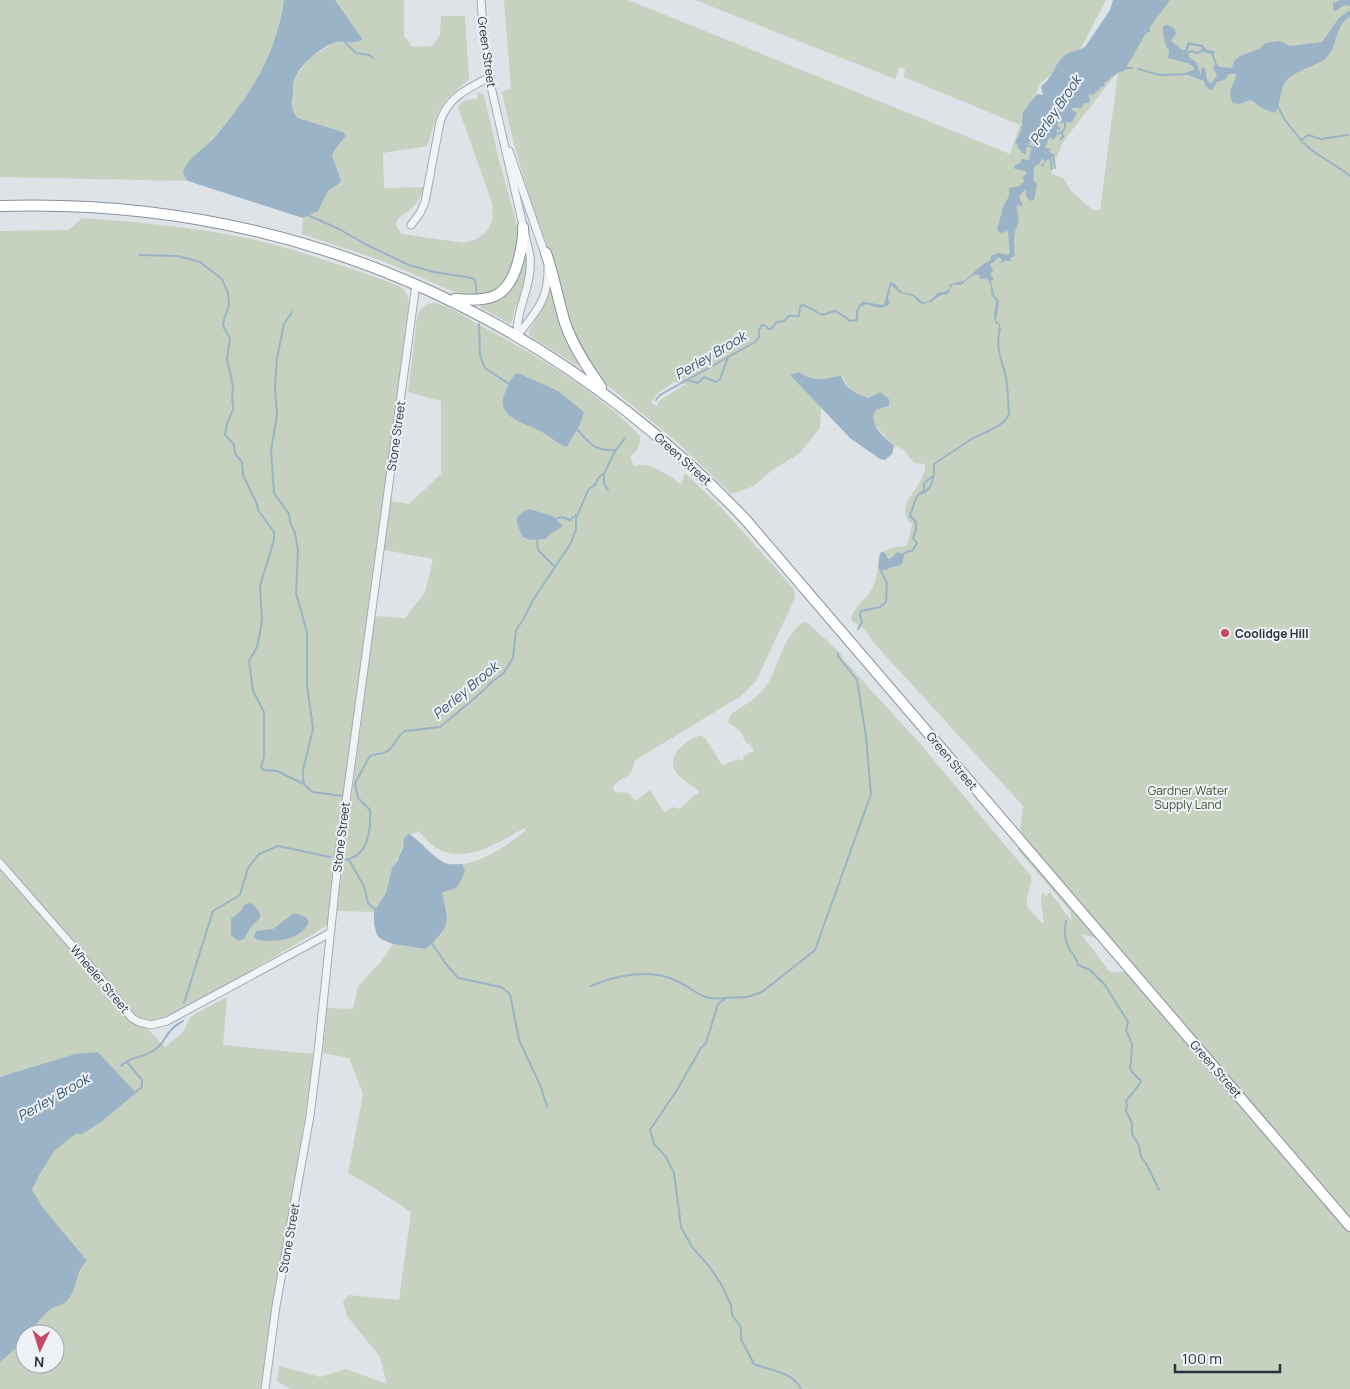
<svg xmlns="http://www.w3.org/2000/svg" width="1350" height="1389" viewBox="0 0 1350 1389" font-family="Manrope,sans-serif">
<rect width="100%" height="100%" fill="#dee3e7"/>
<g fill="#c6d1c0" fill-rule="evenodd">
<path d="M0,0H284L276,37L262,72L235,112L205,148L195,155L185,177L188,181L0,177Z"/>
<path d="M335,0H404V36L413,47L432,46L440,35L441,16H465L469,79L448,98L439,110L427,146L383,153L384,188L425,187C422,194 418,202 413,207C403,217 388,218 402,234L465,243L478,238L487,231L493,219L492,203L458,107L463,101L478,98L477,92L484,95L499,160L517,225L518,240L516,254L511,271L506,280L497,289L488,295L466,297L383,261L302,234L303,218L318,211L328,191L339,185L341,181L332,155L336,148L342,142L343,132L298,118L293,112L292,98L295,77L309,59L332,43L339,42L348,43L361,37Z"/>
<path d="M504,0H628L1010,154L1020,125L904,77L905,69L899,67L895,79L695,0H1106L1081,48L1041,83L1020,125L1034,134L1040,162L1043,155L1042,144L1098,66L1116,74L1069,134L1062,144L1051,173L1063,178L1072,192L1093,210H1100L1119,65L1166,0H1350V1389H291L277,1382L279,1366L320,1377L346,1369L387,1384L380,1357L347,1316L343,1302L349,1295L399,1300L411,1212L371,1186L348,1173L363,1094L349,1058L323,1053L327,1008L353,1009L358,986L379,964L393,944L426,949L441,935L447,912L442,893L448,889L465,870L462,864C486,861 507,845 526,830L524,828C499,843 464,866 435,847C429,843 423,836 418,831L404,838C403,850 398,857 393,867C389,874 389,883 387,891C384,898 378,905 374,912L337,911L375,616L405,618L425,592L433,559L384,550L391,501L409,504L441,474V401L408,392L417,317C419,310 425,303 433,303C444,303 464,316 474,322C529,351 598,390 640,436C640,445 638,451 630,456L634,466C652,461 667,475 681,484L685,473L719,505L793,588L795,593L794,600L756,681L741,696L634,761C633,782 619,775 613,788L615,792L629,793L635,801L650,790L664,812L674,807L679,809C687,804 691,797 699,792C693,784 684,782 678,775C663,757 685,741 700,735L706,739L722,765L739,759L740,761L744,759L743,756L754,751L750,743L747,744L740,731L728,722L731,714C742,707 755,699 763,690C781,668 778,642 803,622L808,623L841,654L842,658L922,746L1031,876C1033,887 1023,900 1028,908C1032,913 1038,918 1042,923H1044L1041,902L1042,892L1046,896L1050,892L1072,922L1070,911L1018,850L1023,806L873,642L863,628L853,622L851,618C854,606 866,600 872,589C878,578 878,565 880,553L895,547L907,546L912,525C891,503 926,489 925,464L914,463L903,449L894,446L873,423C873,413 875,407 886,408L889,399L880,393L873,395L868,398C857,393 845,389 843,376C837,375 836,377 831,378C819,382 808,378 799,372L791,375L821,408L820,428L800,453L771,471L754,486L731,494L677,442L607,385L599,377L572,333L554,264L536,218L523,176L512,136L502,92L511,89ZM674,382L686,384L660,400L656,406L651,402L658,393ZM513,418L580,424L567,447L542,432ZM1081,934L1109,942L1134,971L1110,972Z"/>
<path d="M82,218C135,222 188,226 241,237C294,248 346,267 397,285C414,295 408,310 406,326L329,923L310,936L165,1021L142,1023L165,1047L183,1032L191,1016L227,997L223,1045L314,1054L266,1389H0V231L69,230ZM25,1334H55V1364H25Z"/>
<path d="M524,256L527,257C528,276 522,291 515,309C513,314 514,319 510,324L480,307L481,304L488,303Z"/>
<path d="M550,286H552L565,336L579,364L578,366L529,335V331L544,306Z"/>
</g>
<g fill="#9bb3c6">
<path d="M284,0H335L361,37L362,40C352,45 341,39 331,44C319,49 300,65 295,78C293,82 293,88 293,93C291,103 291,111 298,118L343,132L346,136L336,148L332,155L341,181L339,184L328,191L318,211L303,218L188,181L185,177L183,171C190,156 204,149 214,138C251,93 275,59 284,0Z"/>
<path d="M1113,0H1170L1150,27V32L1146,33L1124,71L1117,73L1114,76H1111L1110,79L1104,83L1105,86L1100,87L1099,90L1093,95L1089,94L1088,96L1090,98L1089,103H1084L1082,108H1072V110L1077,113L1072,122L1058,123L1056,137L1053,140L1051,138H1049L1045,148L1052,149L1048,151L1055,155L1047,160L1043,167L1041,165L1045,162L1042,158L1040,163L1034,167L1033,180L1037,184L1034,200L1031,201L1027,198L1025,189L1019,197L1023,206L1018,205L1016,207C1023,224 1014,226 1014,239C1014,245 1015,249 1014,256L1010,258L1012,262L1007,260L1000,263L1002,259L998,257L994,262L990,264L993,271L990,274L994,279L991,281L994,294L999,302L996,321L1000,324L1001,332L998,336L999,324H996L994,318L996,301L991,294V286L987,278L980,279L979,274L972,276L961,285H952L948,294L941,295L931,302L923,304L918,302L913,296L900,293L891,285L888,299L890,303C883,311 875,307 866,304L860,307L863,302L884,305L890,282C897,283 895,285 900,290C906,296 913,290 922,302H928L938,293L947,291L950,288L949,285C954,282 960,283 965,280C973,274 981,264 991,260V256L998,253L1008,255L1010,253L1008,231L1000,233L997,230L1003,207L1009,196V188L1019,186L1024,182L1023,177L1027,173L1025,171L1015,169L1014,166L1020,163L1022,159L1029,160L1031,150L1035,145L1033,142H1030L1026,149V154L1022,153L1021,151L1018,148V146L1015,142L1021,131L1023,112L1037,94L1043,95L1041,86C1052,79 1054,65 1063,57C1069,51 1077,51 1085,47L1110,10Z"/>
<path d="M1341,0H1350V6L1344,5L1336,11L1333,10V3Z"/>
<path d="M1350,10V16C1334,27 1338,45 1327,57C1320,65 1296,70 1287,80C1279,88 1282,102 1275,113L1264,109L1251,100L1239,104L1233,103C1227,92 1232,87 1236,77V74H1229L1225,80L1217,82L1213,89L1210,90L1205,86L1204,81L1186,74L1187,72L1194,70V68L1190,64L1168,58L1169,50C1164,46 1163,33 1163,26L1168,25L1174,28L1176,34L1171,41L1182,50H1185L1188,42L1203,45L1206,50L1215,51L1213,55L1202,51L1201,47L1190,45L1187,52L1189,57L1196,62L1201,75V69L1203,67L1205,68L1207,80L1211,84L1217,76L1213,66L1216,65L1221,67L1232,68L1234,61L1240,56L1261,48L1265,43L1280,41L1290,46L1322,42L1339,18Z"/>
<path d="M799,372C813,382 825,380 841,375C842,377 843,380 844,382C848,390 860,395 868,398L880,392L889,399V406L876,410C867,425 884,436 894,446L892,454L885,460L880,459L850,438L790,375Z"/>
<path d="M518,373L558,391L584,412L580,424L567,447C557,444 550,436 540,431C521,421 492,417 507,388C510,381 512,376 518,373Z"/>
<path d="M529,509L553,516L563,526L552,533L545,539L530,540L523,537C516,524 512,515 529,509Z"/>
<path d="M882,552L885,553L888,559H890L897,552L904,554C903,572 896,562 887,570H880L878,568L880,553Z"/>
<path d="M409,834C422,842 431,856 445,863C450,865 456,864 462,864L465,870C463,875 460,886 454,889C449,890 447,890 442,893C450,923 450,927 426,949L393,944L381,939L377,935L374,924V912L386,893L392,868L398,860L399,856L403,848L404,838Z"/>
<path d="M250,903L254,905L260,913V918L251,927L244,939L238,941L231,935V919L241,911L244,905Z"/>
<path d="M294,913L306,917L309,922C300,941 276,942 257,940L254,937L256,931L273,929Z"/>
<path d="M98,1052L136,1093L101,1122L82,1134H76L70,1138L54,1151L38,1177L32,1190L43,1208L87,1261C75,1270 78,1288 68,1300C65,1304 59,1305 54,1307C44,1313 36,1324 30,1334H25V1340L0,1362V1077L75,1054Z"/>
</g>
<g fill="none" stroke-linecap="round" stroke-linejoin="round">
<g stroke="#9bb3c6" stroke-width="2">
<path d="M344,41L356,53L369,55L373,58"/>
<path d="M1187,53L1192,51L1196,53L1206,50"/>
<path d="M1212,53L1217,67"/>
<path d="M1126,68H1132"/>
<path d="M1138,69L1160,75L1189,74"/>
<path d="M1277,105L1285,120L1300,139H1303L1308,135L1321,139L1348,135"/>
<path d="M1058,127L1059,129"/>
<path d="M1056,134L1062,132"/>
<path d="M1061,139L1063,137L1062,132L1065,128V123"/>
<path d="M1300,139C1310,153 1335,163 1350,176"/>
<path d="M1029,146L1034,148"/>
<path d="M1053,157L1055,168"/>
<path d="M1050,158L1052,169"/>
<path d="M308,215L339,229L365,244L409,265L434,272L472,278L475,280L477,294"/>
<path d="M140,255L178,256L200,262L222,279L228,293L229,305L223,323L224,328L230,338L227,359L233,386L232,398L233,405V409L227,424L225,435L234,445L235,454L242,462L243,475L257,504L258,510L274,532V540L260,586L262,619L260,633L257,647L249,661L253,691L264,712V757L261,767L264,770L277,771L304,784"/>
<path d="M292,312L284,324L277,358L275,388L277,415L271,451L274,493L289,514L290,522L295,533L298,550L296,593L307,632V685L313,729L303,770V778L304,784L312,792L344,796"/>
<path d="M479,324L480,356L485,368L509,384"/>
<path d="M688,380L698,383L704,377L716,382L720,379L728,357"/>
<path d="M656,400L660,395L755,342L759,337V330L762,325L766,326L768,329H771L777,322L784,321L789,316H799L800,307L802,305L806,306L822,315L835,311L847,318L849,321L857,320V311L861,304L864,302"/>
<path d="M577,429C590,444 594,451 616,450"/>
<path d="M604,474V484L608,490"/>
<path d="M921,493L924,490V483L932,477"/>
<path d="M555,519L562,517L570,520L576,515"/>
<path d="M537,539L538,550L555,567"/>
<path d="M902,555L909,551H912L917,543L913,538L916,530V522L910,516C910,514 917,495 919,494C919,494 926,491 926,491C934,486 934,473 934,464C946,456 958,448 970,440C983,432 1003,428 1009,414C1008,402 1008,390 1006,378C1003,362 996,351 999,335"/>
<path d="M858,629L862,622L860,615L861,611L880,607L886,602L887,583L881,571L882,568"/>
<path d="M344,860C369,857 371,829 370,810L358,798L355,783L370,756C376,753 381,755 386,752C395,748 396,736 405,731L440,727L476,697L494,680L503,674L513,658L516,630L523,620L533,600L571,543L576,529V518L586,495L589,489L595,485L599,477L604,474L615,451L625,438"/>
<path d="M349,860L364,886L368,903L377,911"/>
<path d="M1066,921C1064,931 1065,942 1070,950C1074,956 1077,958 1078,965L1090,970L1105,985L1128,1022L1126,1030L1132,1044L1131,1062L1130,1067L1132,1072L1141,1081L1139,1085L1126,1101L1127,1105L1126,1111L1132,1123V1134L1139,1145L1141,1157L1147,1165L1159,1190"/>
<path d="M431,942L446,964L458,978L501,987L510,994L519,1040L541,1087L547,1107"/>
<path d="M591,986C616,975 652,968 677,981C698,991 700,1001 726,998"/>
<path d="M184,1003L213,911L240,895L248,868L259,854L278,846L330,857"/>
<path d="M126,1061L142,1080V1087L134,1093"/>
<path d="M121,1066C131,1056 142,1058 153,1051C165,1044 164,1036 173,1028C176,1025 180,1023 183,1021"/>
<path d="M801,1389C792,1371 771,1371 754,1364L741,1339V1327L732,1315L731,1305L721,1284L709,1266L692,1247L681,1227L674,1173L666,1157L654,1144L650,1130L677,1090L701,1048L706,1043L718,1004L726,998L747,997L762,992L815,950L871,794L866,737L857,680L838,656V653"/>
</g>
<defs>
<g id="minor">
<path d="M481,0L484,41L492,91L530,256C533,286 516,307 517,336"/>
<path d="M509,151L546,257"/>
<path d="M411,225L420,213L425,202L440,122C447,98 468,88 490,77"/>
<path d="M517,336C536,312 549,299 548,267"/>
<path d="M0,863L98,975L132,1018L139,1022L151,1025L167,1021L330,933"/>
<path d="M265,1389L276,1306L310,1116L319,1043L338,861L416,284"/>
</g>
<g id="highway">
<path d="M0,206C290,197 546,310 745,519L1350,1226"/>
<path d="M546,253C554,276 558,300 565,323C573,346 587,367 601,387"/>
<path d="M455,299C489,302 508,299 518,262C521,250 524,240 523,227"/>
</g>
</defs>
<use href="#minor" stroke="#a4aab1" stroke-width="9"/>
<use href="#highway" stroke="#87919d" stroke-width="12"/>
<use href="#minor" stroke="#f1f3f6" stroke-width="7"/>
<use href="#highway" stroke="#fff" stroke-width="10"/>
</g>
<circle fill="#c74867" stroke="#eef1f5" stroke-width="2" cx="1225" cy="633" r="5"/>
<g text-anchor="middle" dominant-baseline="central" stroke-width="4" stroke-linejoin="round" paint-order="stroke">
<g font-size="12" fill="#28323d" stroke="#eef1f5">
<text transform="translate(487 52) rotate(82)">Green Street</text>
<text transform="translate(396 436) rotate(-82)">Stone Street</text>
<text transform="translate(683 459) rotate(42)">Green Street</text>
<text transform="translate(952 761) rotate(50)">Green Street</text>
<text transform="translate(341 837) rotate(-83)">Stone Street</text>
<text transform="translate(100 979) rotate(50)">Wheeler Street</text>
<text transform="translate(1216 1069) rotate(49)">Green Street</text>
<text transform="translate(289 1238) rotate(-80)">Stone Street</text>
</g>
<g font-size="12" font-weight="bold" fill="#28323d" stroke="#eef1f5" text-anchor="start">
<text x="1235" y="633">Coolidge Hill</text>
</g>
<g font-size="12" fill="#405836" stroke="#eef1f5">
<text x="1188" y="790">Gardner Water<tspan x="1188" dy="14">Supply Land</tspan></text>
</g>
<g font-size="14" font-style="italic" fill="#35546f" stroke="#eef1f5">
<text transform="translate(1055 110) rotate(-56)">Perley Brook</text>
<text transform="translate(710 355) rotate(-31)">Perley Brook</text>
<text transform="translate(465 690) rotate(-40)">Perley Brook</text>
<text transform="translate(53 1097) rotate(-30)">Perley Brook</text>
</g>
</g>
<g transform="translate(40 1349) rotate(184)"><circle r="24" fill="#eef1f5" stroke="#9fa5ab"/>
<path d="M0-4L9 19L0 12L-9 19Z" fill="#c74867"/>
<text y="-8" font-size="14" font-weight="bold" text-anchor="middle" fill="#28323d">N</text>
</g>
<path d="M1175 1364v8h105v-8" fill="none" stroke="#28323d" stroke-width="2.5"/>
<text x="1182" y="1364" font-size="15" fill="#28323d" stroke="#eef1f5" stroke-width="4" paint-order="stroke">100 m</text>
</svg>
